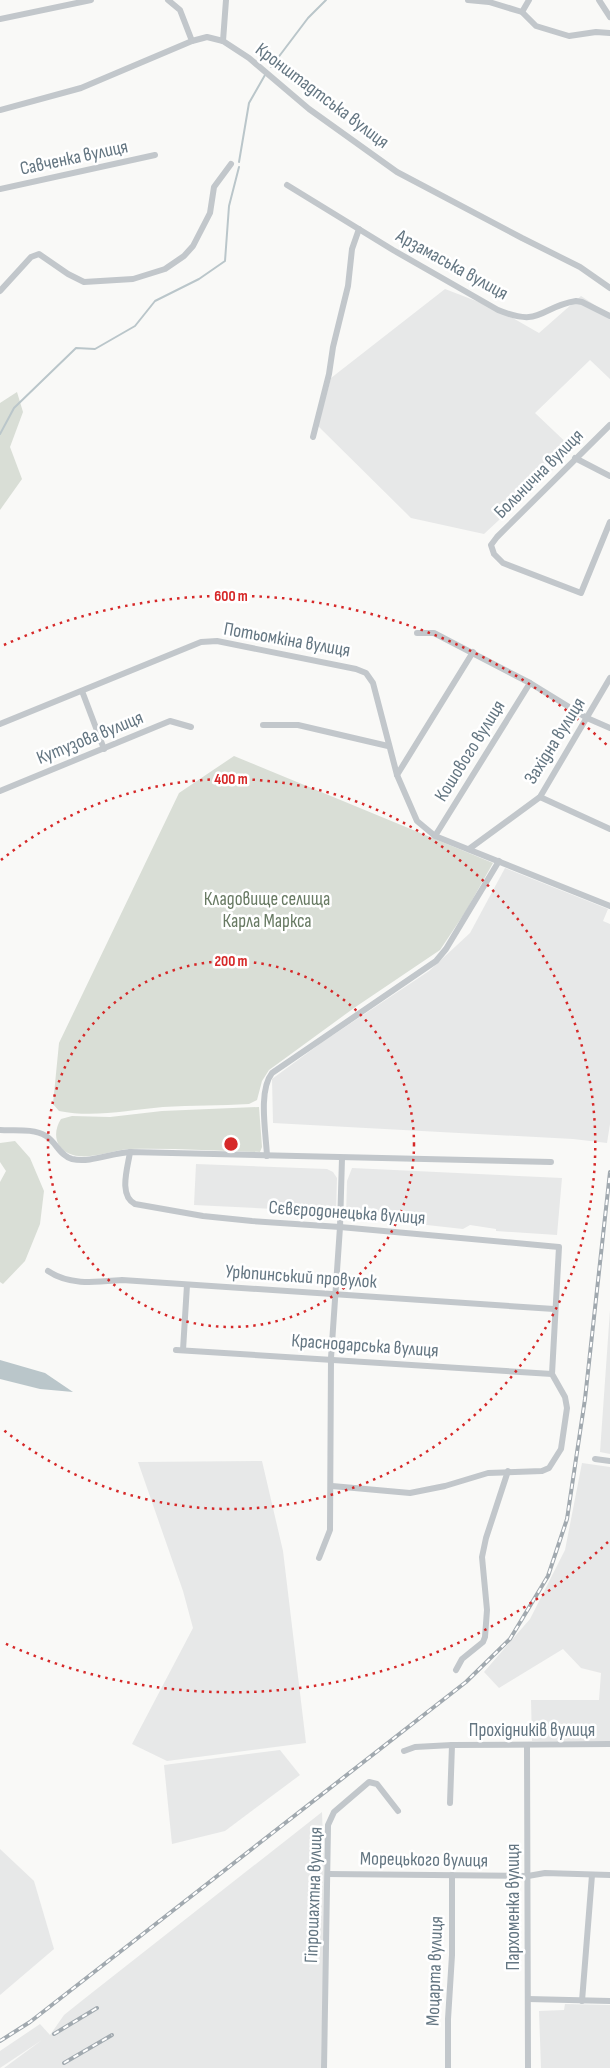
<svg xmlns="http://www.w3.org/2000/svg" width="610" height="2068" viewBox="0 0 610 2068" font-family="'Sofia Sans Condensed',sans-serif">
<rect width="100%" height="100%" fill="#f9f9f7"/>
<g fill="#e7e8e8">
<path d="M445,289L497,309L539,333L581,296L610,315V379L590,360L535,413L574,450L484,534L411,518L318,426L331,378Z"/>
<path d="M505,868L608,909L603,921L610,924V1124L607,1143L573,1139L273,1123L272,1079L321,1043L429,971L470,933Z"/>
<path d="M196,1164L327,1169L333,1172L337,1178L336,1212L194,1205Z"/>
<path d="M352,1168L562,1178L557,1235L496,1231V1229L470,1225L463,1229L346,1216L347,1181Z"/>
<path d="M610,1310V1454L600,1452Z"/>
<path d="M262,1461L283,1551L306,1743L167,1761L132,1744L193,1628L183,1591L138,1462Z"/>
<path d="M582,1463L610,1467V1741H532L531,1700H599L601,1673L581,1668L563,1649L499,1688L484,1672L530,1619L565,1550Z"/>
<path d="M280,1750L300,1775L225,1831L172,1844L164,1765Z"/>
<path d="M322,1812L325,1901L321,2068H4L42,2040L0,2068V2051L40,2024L50,2035L64,2015L84,1999Z"/>
<path d="M0,1849L34,1881L54,1949L0,1995Z"/>
<path d="M565,2004L610,2005V2068H541L539,2011L564,2010Z"/>
</g>
<g fill="#d9ded6">
<path d="M17,392L23,412L10,447L22,479L0,510V403Z"/>
<path d="M234,756L493,863L466,911L440,950L354,1008L269,1070L262,1081L257,1100L249,1104C221,1106 192,1105 163,1107C128,1110 94,1118 59,1111L53,1104L59,1043L179,793Z"/>
<path d="M259,1107L262,1147L260,1152C216,1151 173,1148 130,1149C111,1150 92,1160 73,1155C55,1150 52,1133 61,1119L72,1116L110,1117L162,1111Z"/>
<path d="M15,1141L30,1158L44,1191L40,1224L25,1261L3,1284L0,1282V1182L6,1171L0,1162V1143Z"/>
</g>
<path fill="#bac6ca" d="M0,1360L45,1373L73,1392L40,1389L0,1379Z"/>
<g fill="none" stroke-linecap="round" stroke-linejoin="round">
<g stroke="#bac6ca" stroke-width="2">
<path d="M271,67L308,18L326,0"/>
<path d="M239,162L249,103L265,75"/>
<path d="M0,434L14,408L76,348L95,349L135,326L155,301L199,279L225,261L229,206L239,167"/>
</g>
<g stroke="#c2c7cb" stroke-width="6">
<path d="M168,0L180,10L192,41"/>
<path d="M468,0L489,2L522,12L536,26L569,36L596,32L610,33"/>
<path d="M599,0L610,17"/>
<path d="M522,12L529,0"/>
<path d="M0,19L91,0"/>
<path d="M223,41L226,0"/>
<path d="M0,110L81,88L192,41L207,37L223,41L249,58L309,109L397,172L522,238L580,267L610,288"/>
<path d="M287,185L393,250L498,310C542,328 539,307 576,301L582,302L610,316"/>
<path d="M0,189L155,155"/>
<path d="M0,291L31,257L39,254L68,274L84,282L133,279L165,269L184,256L193,246L210,213L214,187L231,164"/>
<path d="M610,425L497,537L491,545L494,554L503,563L581,593L610,522"/>
<path d="M313,437L329,374L333,347L348,286L352,249L359,229"/>
<path d="M575,458L610,476"/>
<path d="M417,633H434L530,683L587,718L610,728"/>
<path d="M82,691L104,749"/>
<path d="M0,724L201,642L217,641L356,669L366,673L373,683L397,775L417,821L435,836L610,906"/>
<path d="M263,725H298L388,746"/>
<path d="M397,775L473,652"/>
<path d="M0,791L170,721L191,727"/>
<path d="M540,797L610,829"/>
<path d="M435,836L530,683"/>
<path d="M469,849L540,797L610,678"/>
<path d="M0,1130C14,1131 33,1128 46,1136C56,1142 60,1156 72,1159C91,1163 111,1153 130,1152L551,1162"/>
<path d="M130,1152C128,1167 118,1195 135,1204L203,1216L252,1221L340,1227L559,1247L552,1374L565,1397L567,1408L561,1449L549,1468L542,1471L488,1473L445,1486L410,1493L332,1486"/>
<path d="M267,1156C266,1133 258,1091 272,1073L436,961L446,949L499,861"/>
<path d="M48,1271C70,1286 97,1282 122,1280L554,1309"/>
<path d="M176,1350L552,1374"/>
<path d="M183,1350L187,1285"/>
<path d="M595,1459L610,1461"/>
<path d="M319,1558L330,1530L331,1358L340,1227L342,1158"/>
<path d="M456,1670L462,1659L483,1642L485,1637L487,1610L482,1557L486,1538L508,1471"/>
<path d="M527,1745L528,2068"/>
<path d="M404,1751L415,1747L452,1745"/>
<path d="M450,1803L452,1745L610,1744"/>
<path d="M328,1874L528,1876L545,1873L610,1875"/>
<path d="M528,1999L610,2001"/>
<path d="M582,2001L592,1875"/>
<path d="M324,2068L328,1825L334,1812L369,1782L377,1784L398,1811"/>
<path d="M448,2068V2019L452,1955V1875"/>
</g>
<defs>
<g id="rail">
<path d="M54,2034L97,2008"/>
<path d="M0,2041L30,2022L466,1682L510,1639L548,1576L567,1519L585,1399L610,1172"/>
<path d="M64,2063L112,2035"/>
</g>
</defs>
<use href="#rail" stroke="#a1a9af" stroke-width="4"/>
<use href="#rail" stroke="#fff" stroke-width="2" stroke-dasharray="5.5" stroke-linecap="butt"/>
</g>
<g fill="none" stroke="#d62828" stroke-width="2.5" stroke-dasharray="2.5 5">
<circle cx="231" cy="1144" r="183"/>
<path d="M1 860A365 365 0 1 1 1 1428"/>
<path d="M608 1542A548 548 0 0 1 4 1643M4 645A548 548 0 0 1 608 746"/>
</g>
<g text-anchor="middle" dominant-baseline="central" stroke-width="5" stroke-linejoin="round" paint-order="stroke">
<g font-size="19" fill="#647682" stroke="#fff">
<text transform="translate(322 96) rotate(37)">Кронштадтська вулиця</text>
<text transform="translate(74 158) rotate(-12)">Савченка вулиця</text>
<text transform="translate(452 265) rotate(29)">Арзамаська вулиця</text>
<text transform="translate(539 474) rotate(-45)">Больнична вулиця</text>
<text transform="translate(287 640) rotate(10)">Потьомкіна вулиця</text>
<text transform="translate(90 738) rotate(-22)">Кутузова вулиця</text>
<text transform="translate(555 741) rotate(-58)">Західна вулиця</text>
<text transform="translate(470 751) rotate(-58)">Кошового вулиця</text>
<text transform="translate(347 1213) rotate(4)">Сєвєродонецька вулиця</text>
<text transform="translate(301 1277) rotate(4)">Урюпинський провулок</text>
<text transform="translate(365 1346) rotate(4)">Краснодарська вулиця</text>
<text x="532" y="1730">Прохідників вулиця</text>
<text transform="translate(424 1860) rotate(1)">Морецького вулиця</text>
<text transform="translate(314 1895) rotate(-88)">Гіпрошахтна вулиця</text>
<text transform="translate(513 1907) rotate(-90)">Пархоменка вулиця</text>
<text transform="translate(435 1971) rotate(-88)">Моцарта вулиця</text>
</g>
<g font-size="19" fill="#687a63" stroke="#fff">
<text x="267" y="899">Кладовище селища<tspan x="267" dy="22">Карла Маркса</tspan></text>
</g>
</g>
<circle cx="231" cy="1144" r="8" fill="#d62828" stroke="#fff" stroke-width="2.5"/>
<g font-size="15" text-anchor="middle" font-weight="bold" fill="#d62828" stroke="#fff" stroke-width="5" stroke-linejoin="round" paint-order="stroke">
<text x="231" y="601">600 m</text>
<text x="231" y="784">400 m</text>
<text x="231" y="966">200 m</text>
</g>
</svg>
